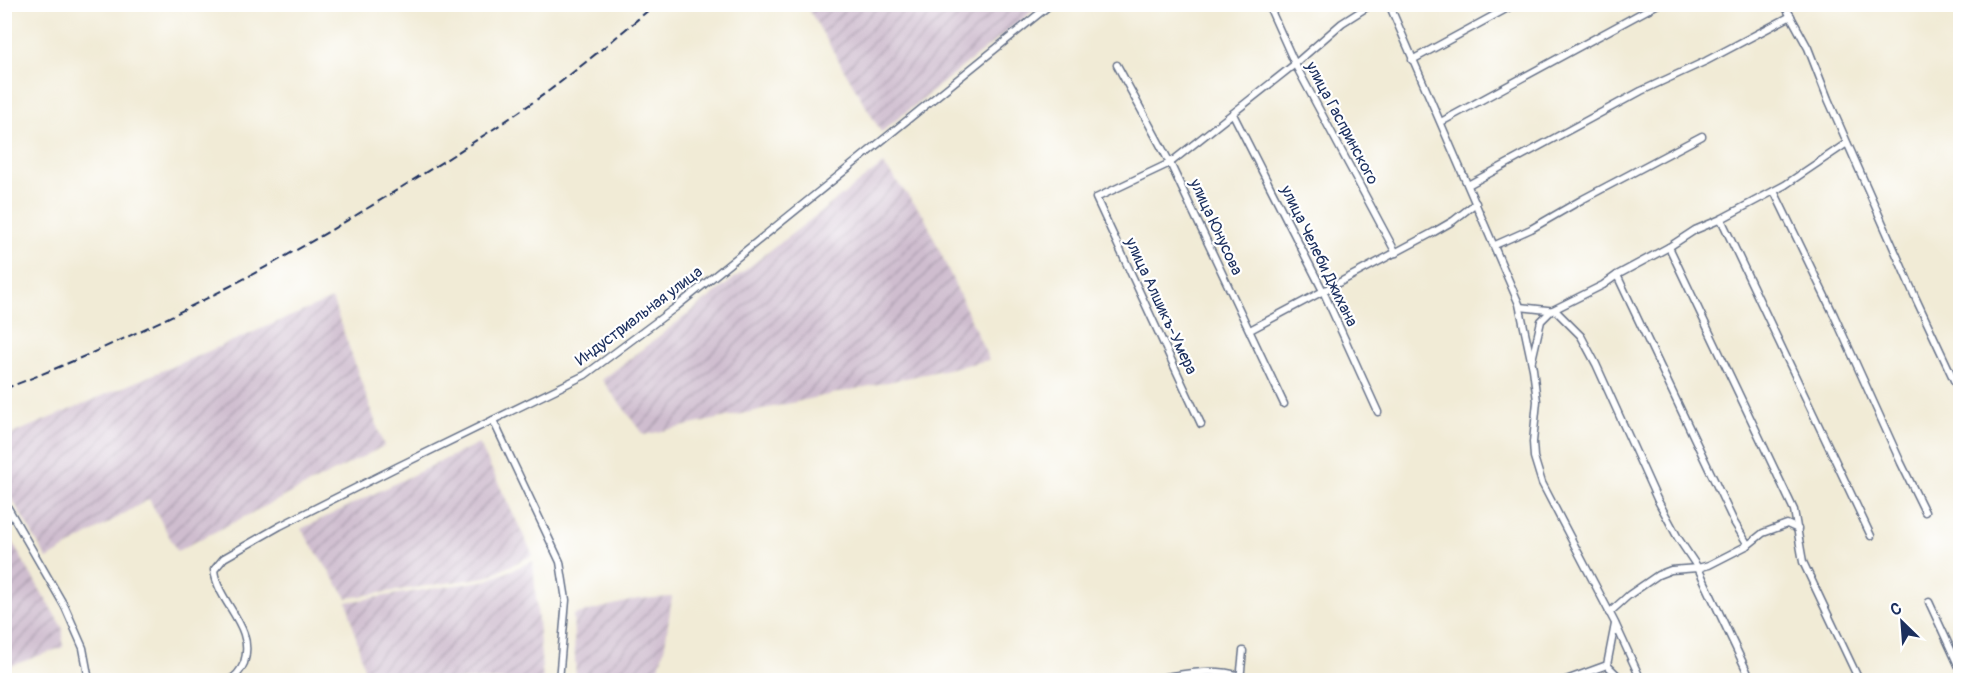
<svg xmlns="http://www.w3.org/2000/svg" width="1965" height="685" viewBox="0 0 1965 685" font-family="Pangolin,sans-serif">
<defs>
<pattern id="industrial-furrows" width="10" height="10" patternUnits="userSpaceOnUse" patternTransform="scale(1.5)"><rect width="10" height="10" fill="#cfbdcf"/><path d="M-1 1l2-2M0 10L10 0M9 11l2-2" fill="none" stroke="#a79aab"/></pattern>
</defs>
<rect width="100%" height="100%" fill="#fff"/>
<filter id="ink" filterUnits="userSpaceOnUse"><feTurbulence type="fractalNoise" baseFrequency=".0167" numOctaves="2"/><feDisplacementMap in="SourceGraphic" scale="12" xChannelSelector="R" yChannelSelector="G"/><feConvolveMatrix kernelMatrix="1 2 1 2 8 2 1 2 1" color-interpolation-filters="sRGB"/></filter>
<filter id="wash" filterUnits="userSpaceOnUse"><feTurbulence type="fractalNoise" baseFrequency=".008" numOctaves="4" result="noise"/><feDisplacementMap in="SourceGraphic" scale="24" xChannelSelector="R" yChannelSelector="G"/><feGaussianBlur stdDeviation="1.35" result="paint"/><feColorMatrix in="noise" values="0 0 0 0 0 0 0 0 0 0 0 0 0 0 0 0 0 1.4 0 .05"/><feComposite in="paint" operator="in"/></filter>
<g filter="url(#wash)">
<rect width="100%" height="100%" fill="#f1ebd6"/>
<g fill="url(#industrial-furrows)">
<path d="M806,5H1040L881,132Z"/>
<path d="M883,164L924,216L989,360L644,435L602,380Z"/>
<path d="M332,299L384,446L177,551L149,499L47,559L5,487V437Z"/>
<path d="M479,443L533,555L486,577L347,598L301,529Z"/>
<path d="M4,528L63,629V647L5,668Z"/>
<path d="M533,561L543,680H367L347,602L488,580Z"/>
<path d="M672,597L665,645L656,680H576L573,615L638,599Z"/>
</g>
</g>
<g filter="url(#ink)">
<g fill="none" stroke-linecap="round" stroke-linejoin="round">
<defs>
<g id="minor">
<path d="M1268,4L1295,64L1396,253"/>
<path d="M1389,4L1519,304L1533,369L1537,401L1533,442L1534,457L1542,483L1615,623L1641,680"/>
<path d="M1784,4L1808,48L1828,99L1916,299L1960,393"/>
<path d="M1412,60L1515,4"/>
<path d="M1117,65L1170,163L1284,404"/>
<path d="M1233,114L1323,291L1378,412"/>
<path d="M1441,122L1658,4"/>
<path d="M1468,185L1641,91L1706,61L1791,16"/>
<path d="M1774,191L1834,315L1901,463L1925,512"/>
<path d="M1721,219L1871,536"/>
<path d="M1495,245L1531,229L1583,199L1702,136"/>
<path d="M1669,247L1794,510L1803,562L1859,680"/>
<path d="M1617,275L1734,522L1748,545"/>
<path d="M1520,307L1556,311L1581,336L1596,364L1657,499L1678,538L1698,568L1751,680"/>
<path d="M1250,330L1434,232L1453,221L1476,203"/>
<path d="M1532,360L1541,321L1551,311L1603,285L1617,275L1669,247L1695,230L1721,219L1785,185L1847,143"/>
<path d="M493,420L560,562L566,600L559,680"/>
<path d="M1201,424L1096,198L1170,163L1295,64L1342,23L1372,4"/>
<path d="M4,501L65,607L83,648L89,680"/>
<path d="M1929,602L1960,669"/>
<path d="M1609,613L1629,595L1658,575L1671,570L1698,568L1709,565L1748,545L1763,533L1787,524L1798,529"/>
<path d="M1607,665L1622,680"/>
<path d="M229,680C236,677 241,670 244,663C256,626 218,604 214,570L224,558L280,526L399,466L585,375L676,307L1051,4"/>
<path d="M1159,680L1160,678C1186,673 1215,668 1240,676"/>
<path d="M1240,680L1243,651"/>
<path d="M1566,680L1607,665L1615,624"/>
</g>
</defs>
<use href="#minor" stroke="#667188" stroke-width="9"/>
<use href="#minor" stroke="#fff" stroke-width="6"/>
<path stroke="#1b2f5e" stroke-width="2" stroke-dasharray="9 4.5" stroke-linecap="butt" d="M4,389C145,335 278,265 405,185C454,155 503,124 550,90C586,63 621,33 656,4"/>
</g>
</g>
<g text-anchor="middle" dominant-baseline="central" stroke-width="4.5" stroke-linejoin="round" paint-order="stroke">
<g font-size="16" fill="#1b2f5e" stroke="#fff">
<text transform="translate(1342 123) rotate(62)">улица Гаспринского</text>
<text transform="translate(1216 227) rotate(65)">улица Юнусова</text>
<text transform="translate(1319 256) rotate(64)">улица Челеби Джихана</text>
<text transform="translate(1161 306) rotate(65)">улица Алшикъ-Умера</text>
<text transform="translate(639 316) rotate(-37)">Индустриальная улица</text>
</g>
</g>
<rect width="1965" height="685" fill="none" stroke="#fff" stroke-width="24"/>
<g transform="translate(1902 622) rotate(335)" stroke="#ffffff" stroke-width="4.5" paint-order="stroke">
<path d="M0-4.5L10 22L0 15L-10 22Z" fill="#1b2f5e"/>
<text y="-9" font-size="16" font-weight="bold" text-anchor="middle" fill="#1b2f5e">С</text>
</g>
</svg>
